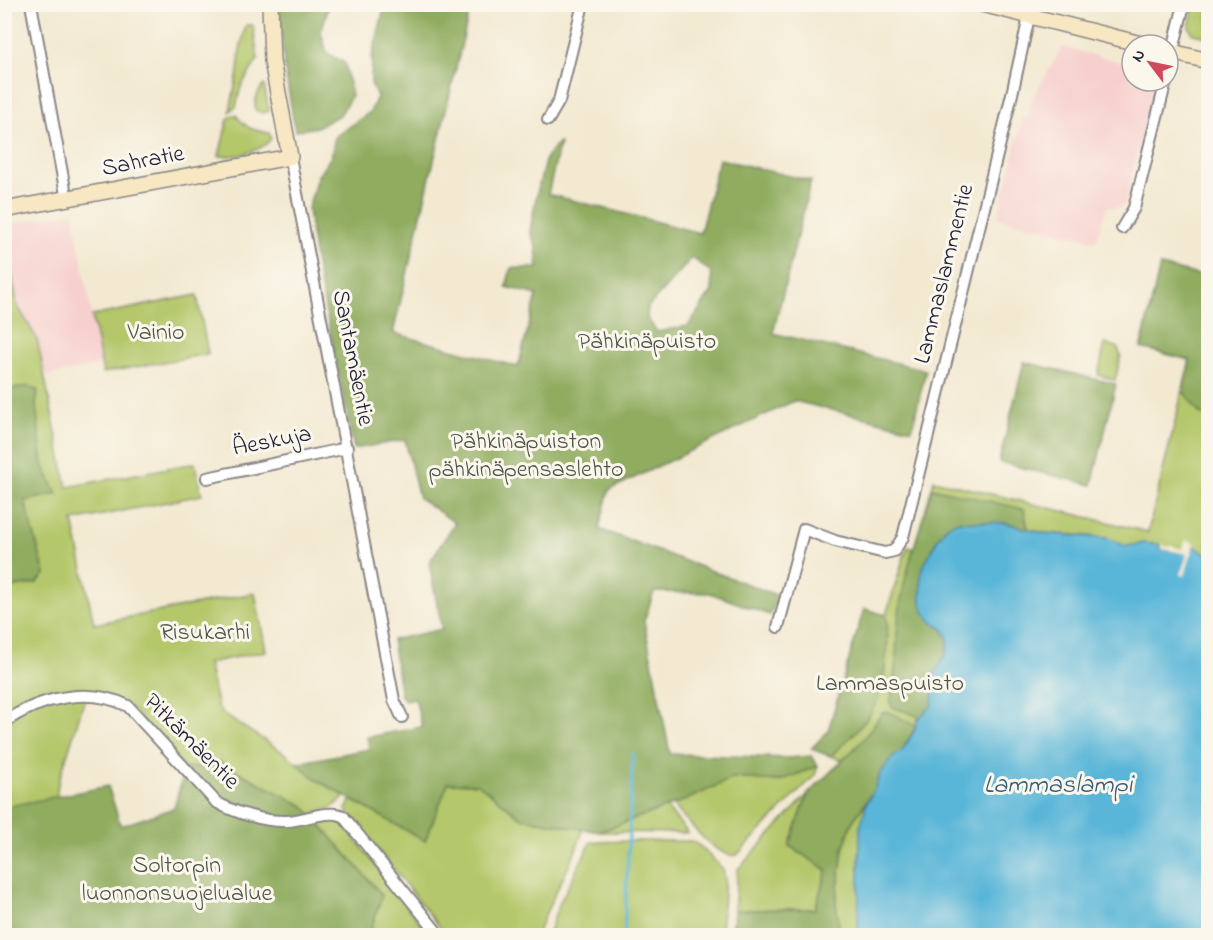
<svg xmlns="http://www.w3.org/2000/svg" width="1213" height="940" viewBox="0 0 1213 940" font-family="'Indie Flower',sans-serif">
<rect width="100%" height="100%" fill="#fbf7ec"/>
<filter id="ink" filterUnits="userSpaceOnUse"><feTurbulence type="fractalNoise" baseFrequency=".0167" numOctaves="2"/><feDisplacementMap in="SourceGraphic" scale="12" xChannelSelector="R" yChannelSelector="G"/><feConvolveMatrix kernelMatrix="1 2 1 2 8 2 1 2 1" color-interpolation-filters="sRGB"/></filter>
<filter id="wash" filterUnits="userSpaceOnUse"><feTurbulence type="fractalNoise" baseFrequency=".008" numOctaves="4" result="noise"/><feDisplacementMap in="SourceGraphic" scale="24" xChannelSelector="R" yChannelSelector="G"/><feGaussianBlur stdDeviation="1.35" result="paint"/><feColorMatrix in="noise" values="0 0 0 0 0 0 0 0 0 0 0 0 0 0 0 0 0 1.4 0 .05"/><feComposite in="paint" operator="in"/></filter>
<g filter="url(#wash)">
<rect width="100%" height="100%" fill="#f3e9d1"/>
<g fill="#f7d0ce">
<path d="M1062,47L1132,65V81H1155L1125,203L1117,208L1107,206L1096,241L998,218L1023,116H1029L1032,99Z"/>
<path d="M73,212L101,365L46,376L37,339L17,305L10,267L5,266V226Z"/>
</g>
<g fill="#b4c76a" stroke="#6b7452" stroke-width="1.5">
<path d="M1194,5H1208V37L1193,34L1189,27Z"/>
<path d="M246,25H253L258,59L241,86L236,107L230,111L238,72L240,49Z"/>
<path d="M264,85L269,111L263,113L256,111C253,103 258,91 264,85Z"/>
<path d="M233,115H236C248,130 251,129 269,133L271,138C265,151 232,158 219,156L228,119Z"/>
<path d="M4,266H10L17,305L37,339L67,487L195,463L202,495L73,521L94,624L255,593L266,651L208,663L218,708L226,716L286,754L318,781L345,796C335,808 326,811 311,814L304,806L219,762L185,769L128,706L86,695L58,784L50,842L5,935Z"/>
<path d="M1160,266L1208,277V555L1187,543L1184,553L1135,545L1126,546L1091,536L1043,533L1006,523L933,705L917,720L915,730L880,774L811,749L828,731L864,609L886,615L907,547L915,549L934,480L1148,532L1190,360L1141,348Z"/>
<path d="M197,295L208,354L103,373L92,316Z"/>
<path d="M1105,344L1117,347L1121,356L1115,380L1098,375Z"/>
<path d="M818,766L815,775L737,855C717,860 686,819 673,805L733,778L780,781Z"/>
<path d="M448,783L478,784L522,818L583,829C573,866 549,899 537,935H446L346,810L351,800L425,840Z"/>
<path d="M808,794L790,846L827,870L815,909L734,910L738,869Z"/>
<path d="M867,802L860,827L858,935L840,936L836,903L843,849L852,822Z"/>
<path d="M666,807L688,833L599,832Z"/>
<path d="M333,818L343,823L429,935H369L382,895L318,822Z"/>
<path d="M634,841H692L701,847L723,869L725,879L721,935H548L558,906L591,842Z"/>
</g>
<g fill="#8fac5e" stroke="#58674c" stroke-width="1.5" fill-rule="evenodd">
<path d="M279,5H329L321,32L327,53L345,63L351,96L340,115L317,127L295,131L284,63Z"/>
<path d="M385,5H471L393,333L518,367L537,295L506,287L511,268H538L536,247L530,231L537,193L546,157L558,143H560L548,194L700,233L719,159L811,181L773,333L926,370L912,429L794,401L609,490L599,529L779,596L770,615L710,593L654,592L644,621L670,754L788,758L812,756L818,766L780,781L733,778L686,800L599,832L522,818L478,784L448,783L425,841L318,781L297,763L369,749L367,737L422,727L415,698L405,700L401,696L392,640L442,629L429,563L455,523L419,498L405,440L354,449L314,254L308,209L317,177L331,157L335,137L370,112L377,97L371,83L372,57ZM692,258L711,272L712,291L688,326L657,332L647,318L648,307Z"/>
<path d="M1160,266L1208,277V417L1200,414L1183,391L1190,360L1141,348Z"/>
<path d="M1024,362L1116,384L1092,485L999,462Z"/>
<path d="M29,386L38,391L36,405L43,465L57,494L25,501L45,574L37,583L5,589V390Z"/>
<path d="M932,488L1024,509L1028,529L1006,523L947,526L937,540L921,571V603L933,623L943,629L948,639L947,652L936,673L933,705L920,717L892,707L890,702C898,673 895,644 899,614C904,572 920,529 932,488Z"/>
<path d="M864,609L886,615C889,630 888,643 886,658C882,710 866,722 831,756L811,749L828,731Z"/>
<path d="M889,712L916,726L902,751L891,759L880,774L874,790L852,822L843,849L836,903L840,935L732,936L734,910L815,909L827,870L789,846L808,794L863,740L882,713Z"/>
<path d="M219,762L304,806L382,895L369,935H5L4,807L108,786L121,826L174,808L185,769Z"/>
</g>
<path fill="#5ab6d8" stroke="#3e6c8a" stroke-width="1.5" d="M958,521L1006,523L1043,533L1107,538L1126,546L1145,543L1162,545L1161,549L1184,553L1187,542L1208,555V935L858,936L860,827L867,802L874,790L880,774L891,759L902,751L915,730L917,720L932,705L935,673L947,652L948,639L943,629L933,623L924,612L921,603V571L937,540L947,526Z"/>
<path fill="#f3e9d1" d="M1186,540L1194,543L1185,576L1181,575L1187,554L1161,549L1163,542L1165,547L1171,546L1182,549Z"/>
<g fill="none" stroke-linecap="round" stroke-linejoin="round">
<path stroke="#5ab6d8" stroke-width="3" d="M624,936L633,753"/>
</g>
</g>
<g filter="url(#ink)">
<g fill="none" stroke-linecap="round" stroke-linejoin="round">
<defs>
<g id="street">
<path d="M31,4L67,200"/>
<path d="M1168,71L1184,4"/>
<path d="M548,120L559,101L583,4"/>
<path d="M290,157L394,700L402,717"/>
<path d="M1122,228L1134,208L1166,81"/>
<path d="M207,478L347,448"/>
<path d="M778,627L804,529L835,541L885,553L894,551L903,537L1012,94L1029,17"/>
<path d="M4,722C40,698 88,686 128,706L216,802C235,813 265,822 288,821C303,820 330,809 343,816L440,936"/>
</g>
<g id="secondary">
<path d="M982,4L1145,45"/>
<path d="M1168,51L1208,61"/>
<path d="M4,210L290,157L272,61L270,4"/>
</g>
</defs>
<use href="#street" stroke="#8a8686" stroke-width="14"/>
<use href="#secondary" stroke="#8a8686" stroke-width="18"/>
<use href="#street" stroke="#fff" stroke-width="10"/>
<use href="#secondary" stroke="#f7e8c3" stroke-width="15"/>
</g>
</g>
<g text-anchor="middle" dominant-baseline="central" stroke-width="6" stroke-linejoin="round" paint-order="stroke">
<g font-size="24" fill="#22223b" stroke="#fbf7ec">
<text transform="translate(143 162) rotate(-11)">Sahratie</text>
<text transform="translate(945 274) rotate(-76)">Lammaslammentie</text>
<text transform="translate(352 358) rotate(79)">Santamäentie</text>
<text transform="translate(272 442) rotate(-11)">Äeskuja</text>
<text transform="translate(191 742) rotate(45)">Pitkämäentie</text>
</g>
<g font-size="24" fill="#4e5449" stroke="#fbf7ec">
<text x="156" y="333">Vainio</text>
<text x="647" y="342">Pähkinäpuisto</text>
<text x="526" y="442">Pähkinäpuiston<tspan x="526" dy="28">pähkinäpensaslehto</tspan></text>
<text x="205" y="633">Risukarhi</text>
<text x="890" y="684">Lammaspuisto</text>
<text x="177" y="866">Soltorpin<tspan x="177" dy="28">luonnonsuojelualue</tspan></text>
</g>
<g font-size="26" font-style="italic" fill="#385d7a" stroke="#fbf7ec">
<text x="1058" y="786">Lammaslampi</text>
</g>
</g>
<rect width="1213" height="940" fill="none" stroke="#fbf7ec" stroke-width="24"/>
<g transform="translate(1150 63) rotate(302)"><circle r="28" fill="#fbf7ec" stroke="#a4a2a5" stroke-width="1.5"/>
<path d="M0-4.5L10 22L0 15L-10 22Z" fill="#d1495b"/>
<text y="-9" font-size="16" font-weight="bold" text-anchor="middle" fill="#22223b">N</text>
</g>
</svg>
